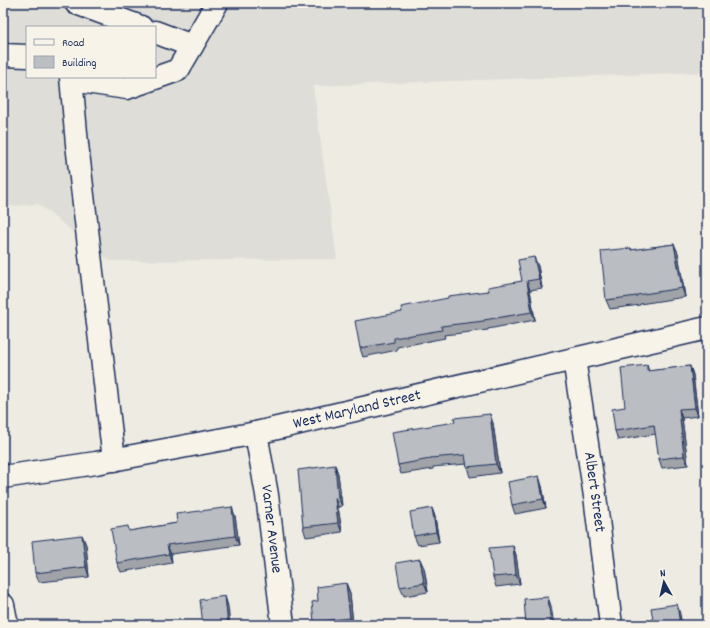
<svg xmlns="http://www.w3.org/2000/svg" width="710" height="628" viewBox="0 0 710 628" font-family="Dekko,sans-serif">
<rect width="100%" height="100%" fill="#eeebe2"/>
<filter id="ink" filterUnits="userSpaceOnUse"><feTurbulence type="fractalNoise" baseFrequency=".025" numOctaves="2"/><feDisplacementMap in="SourceGraphic" scale="8" xChannelSelector="R" yChannelSelector="G"/><feConvolveMatrix kernelMatrix="1 2 1 2 8 2 1 2 1" color-interpolation-filters="sRGB"/></filter>
<g filter="url(#ink)">
<path fill="#deddd8" fill-rule="evenodd" d="M3,3H707V72L313,86L337,259L110,261L38,204L3,207ZM27,27H155V77H27Z"/>
<g fill="none" stroke-linecap="round" stroke-linejoin="round">
<defs>
<g id="minor">
<path d="M76,3L141,27"/>
<path d="M155,32L192,46L217,3"/>
<path d="M3,55L27,56"/>
<path d="M71,77L77,144L114,460"/>
<path d="M72,80L127,88L178,70L192,46"/>
<path d="M574,359L595,496L611,625"/>
<path d="M256,433L267,495L283,625"/>
<path d="M3,477L96,463L256,433L707,328"/>
<path d="M3,605L7,625"/>
</g>
</defs>
<use href="#minor" stroke="#1b2f5e" stroke-width="25"/>
<use href="#minor" stroke="#f7f3e8" stroke-width="22"/>
</g>
<g fill="#a0a3a7" stroke="#1b2f5e">
<path d="M674,244L678,253L685,297L640,304V305L610,309L606,300L631,248L632,250Z"/>
<path d="M538,266L542,288L530,290L535,320L488,329V330L444,335L445,338L397,347V350L363,357L360,348L402,312L489,291L522,281Z"/>
<path d="M647,365L649,371L690,366L693,375L698,416L682,418L688,465L662,468L659,459L656,434L618,440L615,431L625,407Z"/>
<path d="M493,423L500,473L470,477L467,467L466,464L433,467V469L401,474L398,465Z"/>
<path d="M335,465L338,474L342,506L338,507L342,532L306,537L303,527Z"/>
<path d="M542,486L546,508L515,514L512,505Z"/>
<path d="M432,508L435,517L439,542L418,545L414,536Z"/>
<path d="M235,516L239,545L171,554L172,563L121,572L117,563L130,531L177,523Z"/>
<path d="M82,535L86,545L89,577L39,582L35,573Z"/>
<path d="M513,546L516,555L520,584L496,587L493,577Z"/>
<path d="M424,568L428,592L404,596L400,587Z"/>
<path d="M346,583L350,593L353,625H315L314,622L318,601Z"/>
</g>
<g fill="#828488" stroke="#1b2f5e">
<path d="M674,244L678,253L685,297L682,288Z"/>
<path d="M534,257L538,266L542,288L539,279Z"/>
<path d="M527,281L530,290L535,320L532,312Z"/>
<path d="M690,366L693,375L698,416L695,408Z"/>
<path d="M679,409L682,418L688,465L684,456Z"/>
<path d="M490,414L493,423L500,473L496,464Z"/>
<path d="M335,465L338,474L342,506L338,497Z"/>
<path d="M539,476L542,486L546,508L543,499Z"/>
<path d="M335,498L338,507L342,532L338,523Z"/>
<path d="M232,507L235,516L239,545L235,536Z"/>
<path d="M432,508L435,517L439,542L436,532Z"/>
<path d="M82,535L86,545L89,577L86,567Z"/>
<path d="M167,545L171,554L172,563L169,554Z"/>
<path d="M513,546L516,555L520,584L516,575Z"/>
<path d="M420,559L424,568L428,592L424,583Z"/>
<path d="M346,583L350,593L353,625L350,618Z"/>
<path d="M225,596L228,606L230,625H228Z"/>
<path d="M548,597L551,606L554,625H551Z"/>
<path d="M677,604L680,614L682,625H680Z"/>
</g>
<g fill="#babdc2" stroke="#1b2f5e">
<path d="M674,244L682,288L637,295V296L606,300L601,251L631,248V250Z"/>
<path d="M534,257L539,279L527,281L532,312L484,320V321L441,326L442,330L394,338V342L360,348L355,321L402,312L401,307L448,298V296L489,291L488,287L522,281L518,260Z"/>
<path d="M647,365V371L690,366L695,408L679,409L684,456L659,459L654,425L615,431L612,409L625,407L621,368Z"/>
<path d="M490,414L496,464L467,467L465,455L430,458V459L398,465L392,432L455,422L454,418Z"/>
<path d="M335,465L338,497L335,498L338,523L303,527L298,470Z"/>
<path d="M539,476L543,499L512,505L508,482Z"/>
<path d="M232,507L235,536L167,545L169,554L117,563L111,529L128,526L129,531L177,523L176,514Z"/>
<path d="M432,508L436,532L414,536L410,512Z"/>
<path d="M82,535L86,567L35,573L32,541Z"/>
<path d="M513,546L516,575L493,577L489,548Z"/>
<path d="M420,559L424,583L400,587L396,563Z"/>
<path d="M346,583L350,618L314,622L312,602L318,601L317,587Z"/>
<path d="M225,596L228,625H203L200,600Z"/>
<path d="M548,597L551,625H526L524,599Z"/>
<path d="M677,604L680,625H654L651,608Z"/>
</g>
</g>
<g text-anchor="middle" dominant-baseline="central" stroke-width="4" stroke-linejoin="round" paint-order="stroke">
<g font-size="16" fill="#1b2f5e" stroke="#f7f3e8">
<text transform="translate(357 410) rotate(-13)">West Maryland Street</text>
<text transform="translate(594 492) rotate(82)">Albert Street</text>
<text transform="translate(271 529) rotate(83)">Varner Avenue</text>
</g>
</g>
<rect width="710" height="628" fill="none" stroke="#f7f3e8" stroke-width="16"/>
<rect x="8" y="8" width="694" height="612" fill="none" stroke="#1b2f5e" stroke-width="1.5" filter="url(#ink)"/>
<rect x="26" y="26" width="130" height="52" fill="#f7f3e8" stroke="#9fa5b1"/>
<rect x="34" y="39" width="20" height="6" fill="#f7f3e8" stroke="#9fa5b1"/>
<text x="62" y="46" font-size="12" fill="#1b2f5e">Road</text>
<rect x="34" y="56" width="20" height="12" fill="#babdc2" stroke="#9fa5b1"/>
<text x="62" y="66" font-size="12" fill="#1b2f5e">Building</text>
<g transform="translate(664 582) rotate(352)" stroke="#f7f3e8" stroke-width="3" paint-order="stroke">
<path d="M0-3L7 15L0 10L-7 15Z" fill="#1b2f5e"/>
<text y="-6" font-size="11" font-weight="bold" text-anchor="middle" fill="#1b2f5e">N</text>
</g>
</svg>
